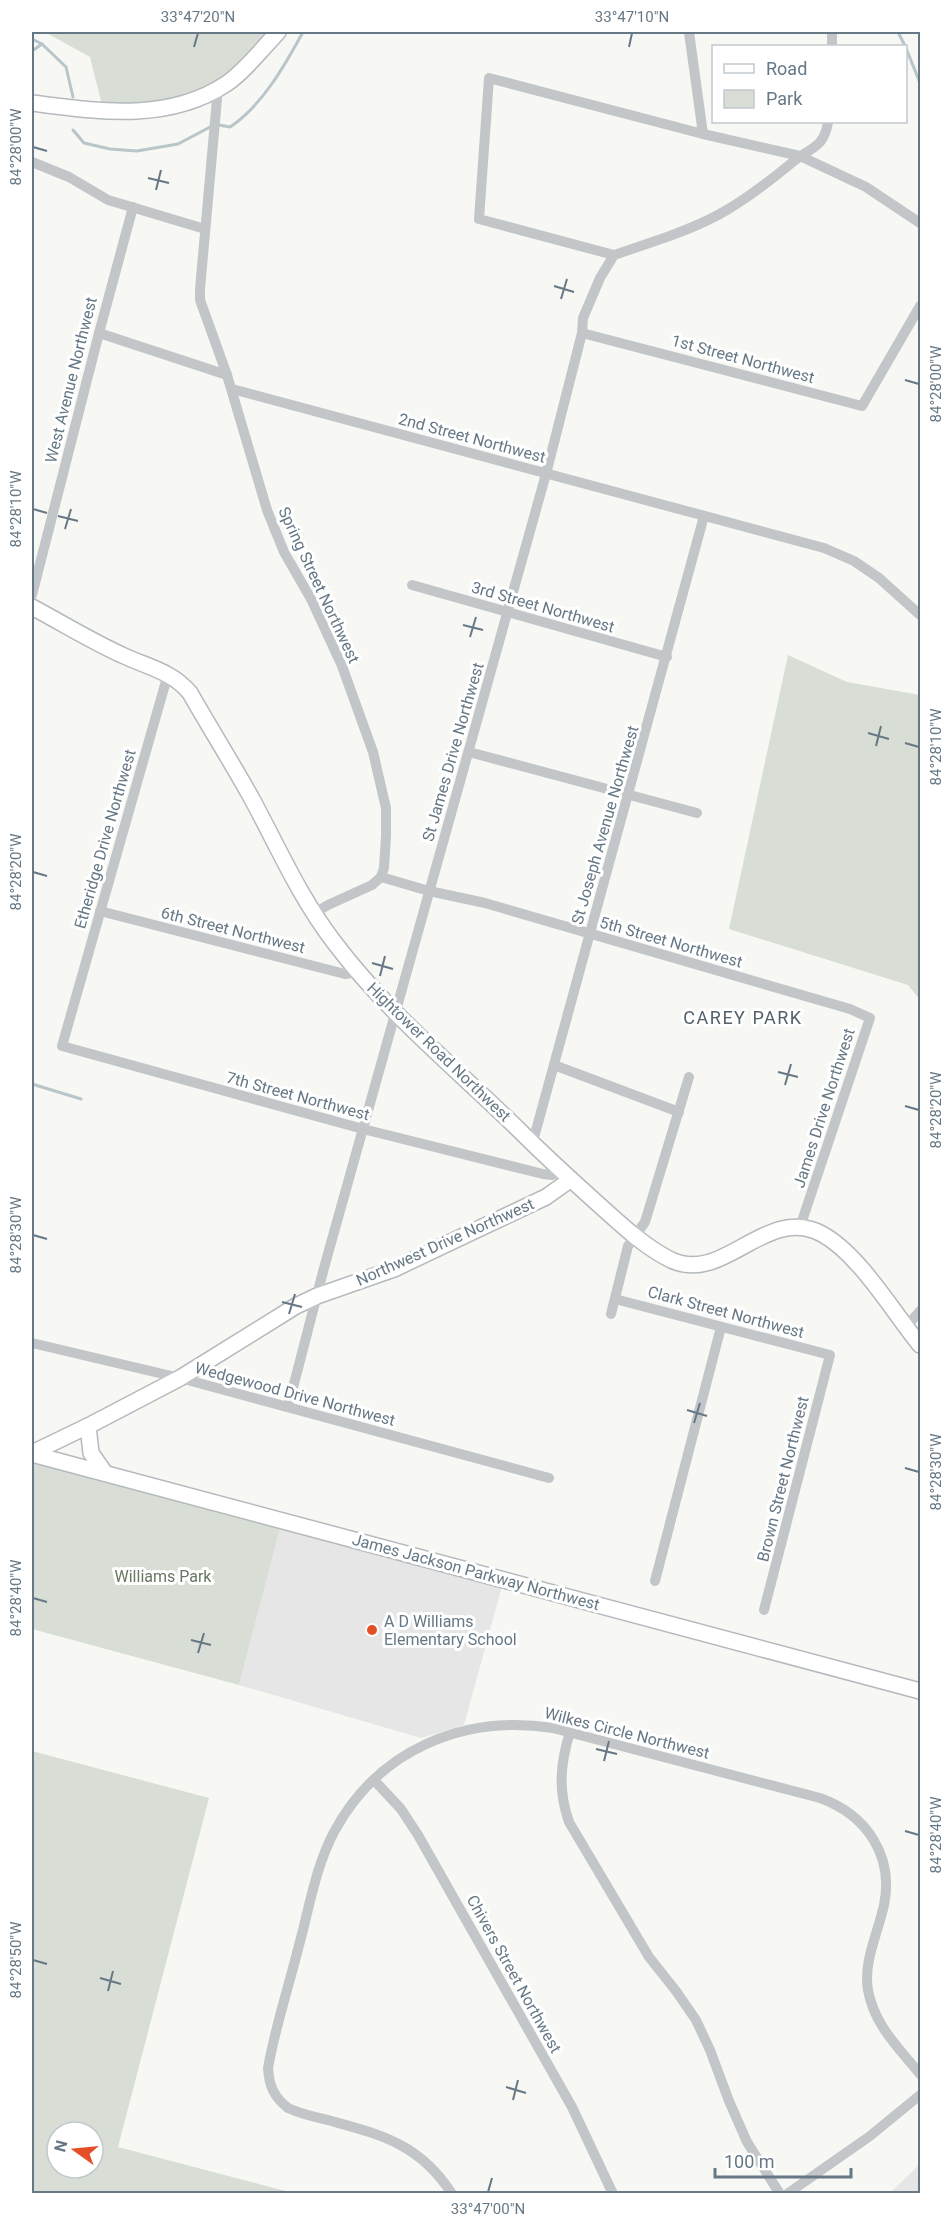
<svg xmlns="http://www.w3.org/2000/svg" width="952" height="2225" viewBox="0 0 952 2225" font-family="Roboto,sans-serif">
<rect width="100%" height="100%" fill="#f7f7f4"/>
<g fill="#e5e6e5">
<path d="M283,1517L505,1575L464,1725L421,1738L239,1685Z"/>
<path d="M920,2164V2193H890Z"/>
</g>
<g fill="#d8ded5" fill-rule="evenodd">
<path d="M45,32H283L225,88L168,105L103,109L90,57Z"/>
<path d="M788,655L847,682L920,695V1000L908,985L729,929Z"/>
<path d="M32,1455L283,1517L239,1685L32,1629Z"/>
<path d="M32,1751L209,1798L118,2147L293,2193H32ZM57,2132H93V2168H57Z"/>
</g>
<g fill="none" stroke-linecap="round" stroke-linejoin="round">
<g stroke="#b8c5c9" stroke-width="3">
<path d="M898,32L905,46"/>
<path d="M32,39L42,44"/>
<path d="M906,48L920,83"/>
<path d="M32,51L42,44L66,67L73,97"/>
<path d="M219,125L230,127C262,106 285,65 303,32"/>
<path d="M73,130L84,143L110,149L137,151L178,144L212,126"/>
<path d="M32,1084L81,1099"/>
</g>
<defs>
<g id="secondary">
<path d="M32,103C96,111 167,123 226,84C244,72 263,48 278,32"/>
<path d="M32,607C62,623 91,641 122,655C147,667 172,671 190,693C210,728 232,763 252,799C279,849 299,896 334,942C388,1014 458,1070 521,1132C549,1160 578,1186 607,1212C627,1230 647,1248 671,1260C724,1285 766,1204 822,1234C859,1254 893,1312 920,1345"/>
<path d="M88,1426L91,1453L105,1473"/>
<path d="M32,1453L92,1424L180,1378L296,1306L317,1296L394,1269L546,1197L570,1180"/>
<path d="M32,1454L920,1691"/>
</g>
</defs>
<use href="#secondary" stroke="#b4babe" stroke-width="18"/>
<g stroke="#c2c6c9" stroke-width="10">
<path d="M689,32L703,134"/>
<path d="M832,46V32"/>
<path d="M218,88L200,289V300L227,375L267,510L284,552L311,599L342,666L373,752L386,808V836L384,868L381,877L372,885L328,905L313,914"/>
<path d="M32,162L69,177L108,200L205,229"/>
<path d="M614,255L479,219L489,78L703,134L800,156L866,187L920,223"/>
<path d="M99,333L227,375"/>
<path d="M582,333L862,406L920,306"/>
<path d="M232,389L824,548L854,561L879,578L920,615"/>
<path d="M412,585L667,657"/>
<path d="M32,595L99,333L133,207"/>
<path d="M168,674L62,1046L363,1129L543,1174L552,1175L561,1171"/>
<path d="M469,752L697,813"/>
<path d="M381,877L429,891L485,903L850,1009L870,1018L800,1227"/>
<path d="M100,911L345,974L359,972"/>
<path d="M554,1065L679,1112"/>
<path d="M530,1141L535,1134L704,516"/>
<path d="M615,1299L830,1355L764,1610"/>
<path d="M611,1314L628,1246L645,1222L689,1077"/>
<path d="M906,1327L920,1311"/>
<path d="M32,1343L180,1378L549,1478"/>
<path d="M288,1407L324,1268L546,474L582,333L583,318L600,278L614,255C649,243 686,232 718,215C746,200 770,181 794,161C811,147 824,148 828,122"/>
<path d="M655,1581L721,1327"/>
<path d="M570,1732C560,1764 558,1791 569,1822L649,1957L676,1991L696,2020L710,2050L729,2101L747,2142L780,2194"/>
<path d="M374,1780L401,1809L418,1835L572,2107L613,2194"/>
<path d="M452,2194C420,2144 382,2135 328,2120C314,2117 301,2114 288,2108C274,2097 269,2086 268,2068C275,2028 288,1989 298,1949C309,1910 315,1868 334,1832C378,1750 463,1714 553,1728L820,1798C867,1815 894,1856 884,1905C878,1933 863,1962 868,1990C874,2025 899,2048 920,2074"/>
<path d="M787,2194L870,2136L920,2095"/>
</g>
<use href="#secondary" stroke="#fff" stroke-width="15"/>
</g>
<path fill="none" stroke="#667885" stroke-width="2" d="M194,47L198,33M629,47L632,33M33,147L47,151M148,178L169,183M156,190L161,170M554,286L574,292M561,299L567,279M905,380L919,384M33,509L47,513M58,516L78,521M65,529L71,509M463,625L483,630M470,637L476,617M868,733L889,739M905,743L919,747M876,746L881,726M33,872L47,876M372,963L393,969M380,976L385,956M778,1072L798,1077M785,1085L791,1064M905,1106L919,1110M33,1235L47,1239M282,1302L302,1307M289,1314L295,1294M687,1410L707,1416M694,1423L700,1403M905,1468L919,1472M33,1598L47,1602M191,1640L211,1645M198,1653L204,1633M596,1749L617,1754M604,1761L609,1741M905,1831L919,1835M33,1960L47,1964M100,1978L121,1984M108,1991L113,1971M506,2087L526,2093M513,2100L518,2080M488,2192L492,2178"/>
<circle fill="#e44f27" stroke="#fff" stroke-width="2" cx="372" cy="1630" r="6"/>
<g text-anchor="middle" dominant-baseline="central" stroke-width="6" stroke-linejoin="round" paint-order="stroke">
<g font-size="16" fill="#667885" stroke="#fff">
<text transform="translate(743 359) rotate(15)">1st Street Northwest</text>
<text transform="translate(71 380) rotate(-76)">West Avenue Northwest</text>
<text transform="translate(472 438) rotate(15)">2nd Street Northwest</text>
<text transform="translate(319 585) rotate(65)">Spring Street Northwest</text>
<text transform="translate(543 607) rotate(16)">3rd Street Northwest</text>
<text transform="translate(453 752) rotate(-74)">St James Drive Northwest</text>
<text transform="translate(605 825) rotate(-74)">St Joseph Avenue Northwest</text>
<text transform="translate(105 839) rotate(-74)">Etheridge Drive Northwest</text>
<text transform="translate(233 930) rotate(14)">6th Street Northwest</text>
<text transform="translate(671 942) rotate(16)">5th Street Northwest</text>
<text transform="translate(439 1052) rotate(44)">Hightower Road Northwest</text>
<text transform="translate(298 1096) rotate(15)">7th Street Northwest</text>
<text transform="translate(824 1108) rotate(-72)">James Drive Northwest</text>
<text transform="translate(445 1242) rotate(-24)">Northwest Drive Northwest</text>
<text transform="translate(726 1312) rotate(15)">Clark Street Northwest</text>
<text transform="translate(295 1394) rotate(15)">Wedgewood Drive Northwest</text>
<text transform="translate(783 1479) rotate(-76)">Brown Street Northwest</text>
<text transform="translate(476 1572) rotate(15)">James Jackson Parkway Northwest</text>
<text transform="translate(627 1733) rotate(14)">Wilkes Circle Northwest</text>
<text transform="translate(514 1974) rotate(61)">Chivers Street Northwest</text>
</g>
<g font-size="16" fill="#667761" stroke="#fff">
<text x="163" y="1576">Williams Park</text>
</g>
<g font-size="16" fill="#667885" stroke="#fff" text-anchor="start">
<text x="384" y="1621">A D Williams<tspan x="384" dy="18">Elementary School</tspan></text>
</g>
<g font-size="18" letter-spacing="1.5" fill="#54616a" stroke="#fff">
<text x="743" y="1017">CAREY PARK</text>
</g>
</g>
<rect width="952" height="2225" fill="none" stroke="#ffffff" stroke-width="66"/>
<rect x="712" y="45" width="195" height="78" fill="#ffffff" stroke="#c2c9ce" stroke-width="1.5"/>
<rect x="724" y="64" width="30" height="9" fill="#ffffff" stroke="#c2c9ce" stroke-width="1.5"/>
<text x="766" y="75" font-size="18" fill="#667885">Road</text>
<rect x="724" y="90" width="30" height="18" fill="#d8ded5" stroke="#c2c9ce" stroke-width="1.5"/>
<text x="766" y="105" font-size="18" fill="#667885">Park</text>
<g transform="translate(75 2150) rotate(285)"><circle r="28" fill="#ffffff" stroke="#c2c9ce" stroke-width="1.5"/>
<path d="M0-4.5L10 22L0 15L-10 22Z" fill="#e44f27"/>
<text y="-9" font-size="16" font-weight="bold" text-anchor="middle" fill="#667885">N</text>
</g>
<path d="M715 2168v9h136v-9" fill="none" stroke="#667885" stroke-width="3"/>
<text x="724" y="2168" font-size="18" fill="#667885" stroke="#ffffff" stroke-width="4.5" paint-order="stroke">100 m</text>
<rect x="33" y="33" width="886" height="2159" fill="none" stroke="#667885" stroke-width="2"/>
<g font-size="15" text-anchor="middle" fill="#667885">
<text x="198" y="22">33°47'20"N</text>
<text x="632" y="22">33°47'10"N</text>
<text transform="translate(16 147) rotate(-90)" y="5">84°28'00"W</text>
<text transform="translate(936 384) rotate(-90)" y="5">84°28'00"W</text>
<text transform="translate(16 509) rotate(-90)" y="5">84°28'10"W</text>
<text transform="translate(936 747) rotate(-90)" y="5">84°28'10"W</text>
<text transform="translate(16 872) rotate(-90)" y="5">84°28'20"W</text>
<text transform="translate(936 1110) rotate(-90)" y="5">84°28'20"W</text>
<text transform="translate(16 1235) rotate(-90)" y="5">84°28'30"W</text>
<text transform="translate(936 1472) rotate(-90)" y="5">84°28'30"W</text>
<text transform="translate(16 1598) rotate(-90)" y="5">84°28'40"W</text>
<text transform="translate(936 1835) rotate(-90)" y="5">84°28'40"W</text>
<text transform="translate(16 1960) rotate(-90)" y="5">84°28'50"W</text>
<text x="488" y="2214">33°47'00"N</text>
</g>
</svg>
